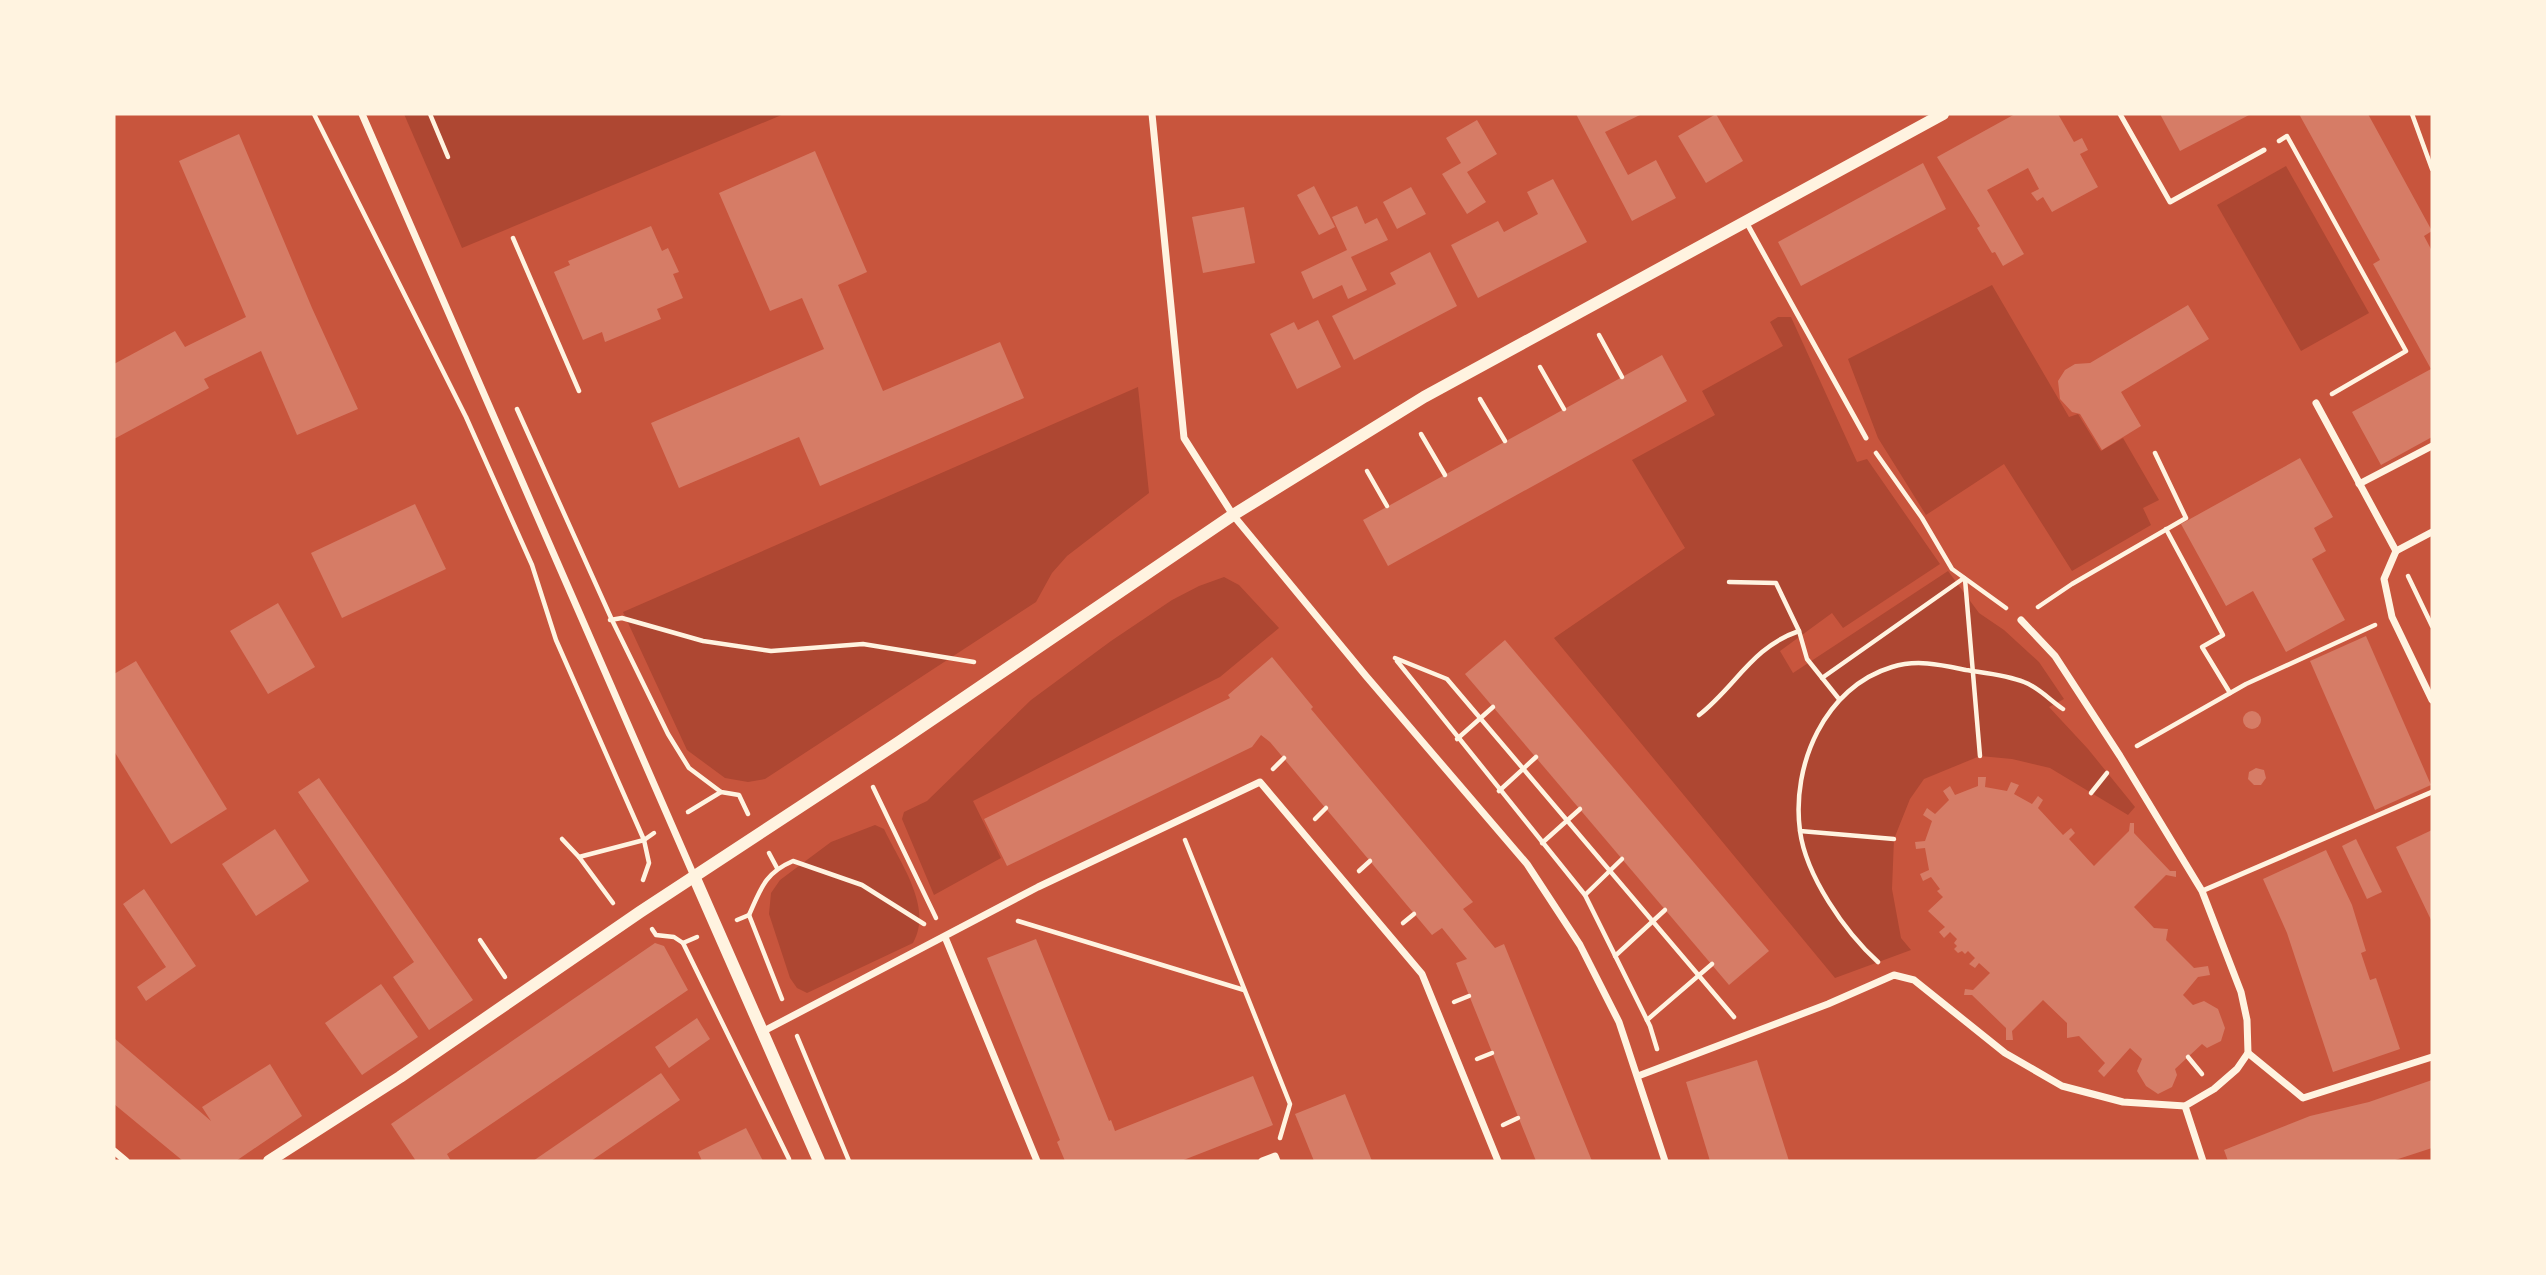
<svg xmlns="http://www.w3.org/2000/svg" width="2546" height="1275" viewBox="0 0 2546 1275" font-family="Inter,sans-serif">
<rect width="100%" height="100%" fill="#c8553d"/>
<g fill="#ae4732">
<path d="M404,114H784L462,248Z"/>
<path d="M2286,166L2369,313L2301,351L2217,205Z"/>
<path d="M1992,285L2069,417L2078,414L2101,451L2123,438L2159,500L2143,508L2151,525L2072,571L2004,464L1926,515L1878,438L1848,359Z"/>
<path d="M1778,317H1791L1857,462L1867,459L1940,564L1843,628L1832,613L1780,651L1793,673L1948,571L1979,613L2004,630L2039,662L2064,699L2049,707L2088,749L2135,807L2128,815L2050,768L2012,759L1980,756L1924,779L1910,799L1894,839L1892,889L1901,938L1911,950L1835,978L1554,638L1685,548L1632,460L1715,415L1702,391L1783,346L1770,322Z"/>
<path d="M1138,387L1149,493L1067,556L1052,573L1036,602L765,779L748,782L725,778L687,750L623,612Z"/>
<path d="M1224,577L1239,585L1279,628L1220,677L973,801L1001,858L934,895L902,819L904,812L927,801L1031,700L1111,641L1172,600L1199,586Z"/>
<path d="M875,825L884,829C899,861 934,908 913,943L807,993L797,988L790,978L769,914L771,893L780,880L831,842Z"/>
</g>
<g fill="#d67c66">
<path d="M1576,114H1642L1605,132L1628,175L1656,160L1676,198L1632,221Z"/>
<path d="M1716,114L1743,161L1706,183L1678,136Z"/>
<path d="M2015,114H2058L2074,142L2082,138L2088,150L2080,154L2098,187L2052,212L2043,197L2037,201L2031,193L2039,189L2028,168L1987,190L2024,254L2003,266L1995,252L1992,253L1977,228L1980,226L1937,157Z"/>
<path d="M2160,114H2251L2180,151Z"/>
<path d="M2299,114H2368L2432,231L2424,236L2432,251V437L2381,465L2352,412L2431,369L2373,264L2380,260Z"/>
<path d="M1477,120L1497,154L1467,172L1486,202L1467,214L1442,174L1461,163L1446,138Z"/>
<path d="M239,134L312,308L358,409L297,435L261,351L204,379L209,388L114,439V364L175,331L185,347L246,317L179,161Z"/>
<path d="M815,151L867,272L838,285L883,391L1000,342L1024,398L820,486L799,437L679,488L651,423L824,349L802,298L770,311L719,193Z"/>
<path d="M1923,163L1946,209L1801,286L1778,242Z"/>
<path d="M1553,179L1587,242L1478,298L1451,245L1498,221L1504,232L1538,214L1527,192Z"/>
<path d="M1314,186L1335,227L1319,235L1297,195Z"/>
<path d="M1411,187L1426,214L1397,229L1383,202Z"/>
<path d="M1357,206L1365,224L1377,218L1388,240L1351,257L1367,290L1348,299L1342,285L1313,299L1301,272L1347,250L1332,217Z"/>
<path d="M1244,207L1255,263L1203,273L1192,217Z"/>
<path d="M651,226L662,251L668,248L679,272L673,274L683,298L657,309L661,319L605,342L602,332L583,340L554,272L570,265L568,261Z"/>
<path d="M1430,252L1457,306L1354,360L1332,316L1396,284L1390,273Z"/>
<path d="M2188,305L2209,339L2121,392L2141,426L2102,450L2080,414L2072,412L2060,399L2058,381L2065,370L2075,364L2090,363Z"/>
<path d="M1318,320L1341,367L1297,389L1270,334L1294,322L1298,330Z"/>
<path d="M1662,355L1687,401L1388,566L1363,520Z"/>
<path d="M2300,458L2333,517L2314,528L2326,551L2312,559L2345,620L2286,652L2253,591L2226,606L2181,524Z"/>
<path d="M415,504L446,569L342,618L311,553Z"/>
<path d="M278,603L315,667L268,694L230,631Z"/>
<path d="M2366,636L2431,785L2375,810L2310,661Z"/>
<path d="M1505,640L1769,951L1729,985L1465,674Z"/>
<path d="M1272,657L1313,707L1311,709L1473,902L1463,909L1495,948L1504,944L1592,1161H1536L1456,963L1467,959L1442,928L1432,935L1270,742L1261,735L1252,747L1007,866L984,819L1230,698L1228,695Z"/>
<path d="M136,661L227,809L171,844L114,751V674Z"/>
<circle cx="2252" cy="720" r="9"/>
<path d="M2256,768L2264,770L2266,778L2261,785H2254L2248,779L2249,772Z"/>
<path d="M1978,777H1986L1985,787L2007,791L2011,782L2019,785L2014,794L2032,804L2038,796L2043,800L2038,808L2063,835L2071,828L2075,833L2069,839L2094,866L2129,831L2130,823H2134V833L2170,871H2176V877L2166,875L2134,907L2154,928L2168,929L2166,940L2194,968L2208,966L2210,975L2198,977L2183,995L2193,1005L2204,1001L2218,1009L2225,1028L2221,1041L2207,1048L2202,1044L2175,1069L2177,1075L2172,1087L2158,1094L2146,1086L2137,1071L2142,1059L2130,1048L2104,1077L2098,1071L2105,1063L2079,1036L2067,1038V1023L2043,1000L2012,1031L2013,1040H2006V1028L1972,995H1964L1965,989L1973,990L1990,973L1979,963L1975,968L1969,964L1975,958L1968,951L1965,954L1962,951L1958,953L1954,949L1957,946L1954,943L1957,939L1950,932L1944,938L1939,932L1945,927L1928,911L1943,897L1937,891L1940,889L1931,877L1923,881L1920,874L1929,870L1925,848L1916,849L1915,842L1925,841L1932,821L1923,815L1927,808L1935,814L1949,800L1943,791L1950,786L1955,795L1978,786Z"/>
<path d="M319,778L473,1000L429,1030L393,977L414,962L298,792Z"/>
<path d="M275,829L309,881L256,916L222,864Z"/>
<path d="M2432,830V922L2396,847Z"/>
<path d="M2356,839L2382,892L2367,899L2342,846Z"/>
<path d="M2326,850L2352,905L2366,951L2361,953L2370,980L2376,978L2400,1049L2333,1072L2287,933L2263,879Z"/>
<path d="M144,889L196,966L146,1001L137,987L166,967L123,904Z"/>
<path d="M1036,939L1109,1121L1111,1120L1115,1131L1253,1076L1273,1125L1181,1161H1065L1057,1142L1060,1140L987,958Z"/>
<path d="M655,943L664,946L688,990L447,1154L451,1161H416L391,1124Z"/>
<path d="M381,984L418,1037L362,1075L325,1023Z"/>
<path d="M697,1018L710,1039L669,1068L655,1047Z"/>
<path d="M114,1038L211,1121L202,1107L270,1064L302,1116L236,1161H183L114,1104Z"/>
<path d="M1757,1060L1789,1161H1710L1686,1082Z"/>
<path d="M661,1073L680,1100L591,1161H533Z"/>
<path d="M2432,1080V1148L2392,1161H2228L2224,1150L2310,1116L2369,1102Z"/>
<path d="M1345,1094L1372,1161H1314L1295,1114Z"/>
<path d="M746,1128L763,1161H702L698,1152Z"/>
</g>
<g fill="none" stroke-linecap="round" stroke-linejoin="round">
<g stroke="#fff3e0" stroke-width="4.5">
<path d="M314,114L466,417L532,565L556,640L644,840L649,863L643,880"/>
<path d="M430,114L448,157"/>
<path d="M2412,114L2432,169"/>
<path d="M2279,141L2287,136L2406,351L2332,394"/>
<path d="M513,238L579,391"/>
<path d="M1599,335L1622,377"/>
<path d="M1540,367L1564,409"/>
<path d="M1480,399L1505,441"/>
<path d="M517,409L612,620L668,734L689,768L721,792L739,795L748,814"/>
<path d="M1421,434L1445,475"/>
<path d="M1876,453L1922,518L1952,569L2006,608"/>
<path d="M1367,471L1387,506"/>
<path d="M2166,529L2223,635L2202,647L2230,693"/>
<path d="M2408,576L2432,626"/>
<path d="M1965,579L1980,756"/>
<path d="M1729,582L1776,583L1799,631L1807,659L1839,699"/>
<path d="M2038,607L2072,584L2186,518L2155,453"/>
<path d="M610,620L622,618L703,641L771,651L863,644L974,662"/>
<path d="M1395,658L1447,679L1734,1017"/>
<path d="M1397,661L1585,895L1650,1026L1657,1049"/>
<path d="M1822,678L1964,578"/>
<path d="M1699,715C1736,686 1752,647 1799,631"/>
<path d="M1457,739L1493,707"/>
<path d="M2137,746L2246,684L2375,625"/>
<path d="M1273,769L1284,758"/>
<path d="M873,787L936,918"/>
<path d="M1499,791L1536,757"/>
<path d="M2091,793L2107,773"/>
<path d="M688,812L721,792"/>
<path d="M1315,819L1326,808"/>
<path d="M1800,831L1894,839"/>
<path d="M562,839L579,857L644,840L654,833"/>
<path d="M1185,840L1290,1104L1280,1138"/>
<path d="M1542,843L1580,809"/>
<path d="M769,853L777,868"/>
<path d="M579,857L613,903"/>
<path d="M1359,871L1370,861"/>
<path d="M1585,895L1622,859"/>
<path d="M749,915L782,999"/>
<path d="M737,920L749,915C761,888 765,873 793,861L862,885L924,924"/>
<path d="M1018,921L1244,990"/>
<path d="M1403,923L1414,914"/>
<path d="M652,929L656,935L674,937L683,943L697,937"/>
<path d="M480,940L505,977"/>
<path d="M683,943L789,1159"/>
<path d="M1615,956L1665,910"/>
<path d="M1878,962C1845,932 1806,876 1800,831C1791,765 1825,687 1892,667C1917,659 1942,665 1966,670C1985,673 2007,675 2024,682C2038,687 2051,701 2063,709"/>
<path d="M1454,1002L1469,996"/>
<path d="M1647,1020L1712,964"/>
<path d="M797,1036L849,1161"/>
<path d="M2188,1057L2202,1074"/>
<path d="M1477,1059L1492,1053"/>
<path d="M1503,1125L1518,1118"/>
</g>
<g stroke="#fff3e0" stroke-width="5">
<path d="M2120,114L2170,202L2264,150"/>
<path d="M1745,220L1866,438"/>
<path d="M2202,891L2432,792"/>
</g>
<g stroke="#fff3e0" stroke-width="7">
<path d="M362,114L694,876"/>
<path d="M1152,114L1184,438L1233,515L1366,676L1527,864L1580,945L1619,1022L1665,1161"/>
<path d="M2316,403L2396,551"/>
<path d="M2359,484L2432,446"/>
<path d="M2396,551L2384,579L2392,617L2432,700"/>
<path d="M2396,551L2432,532"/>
<path d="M945,937L1037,1161"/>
<path d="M762,1032L1038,887L1260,782L1422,974L1498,1161"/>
<path d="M2248,1053L2303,1098L2432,1057"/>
<path d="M1638,1076L1828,1004L1894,975L1914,980L2005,1053L2062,1086L2123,1102L2185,1106L2214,1089L2237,1069L2248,1053L2247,1020L2241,992L2202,891L2120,756L2055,656L2021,620"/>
<path d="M2185,1106L2203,1161"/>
<path d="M114,1151L126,1161"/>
<path d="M1262,1161L1275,1156L1277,1161"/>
</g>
<g stroke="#fff3e0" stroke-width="12">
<path d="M694,876L819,1161"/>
<path d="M269,1161L400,1077L640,912L899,742L1233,515L1424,397L1943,114"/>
</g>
</g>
<rect width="2546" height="1275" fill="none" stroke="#fff3e0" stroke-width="231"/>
</svg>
